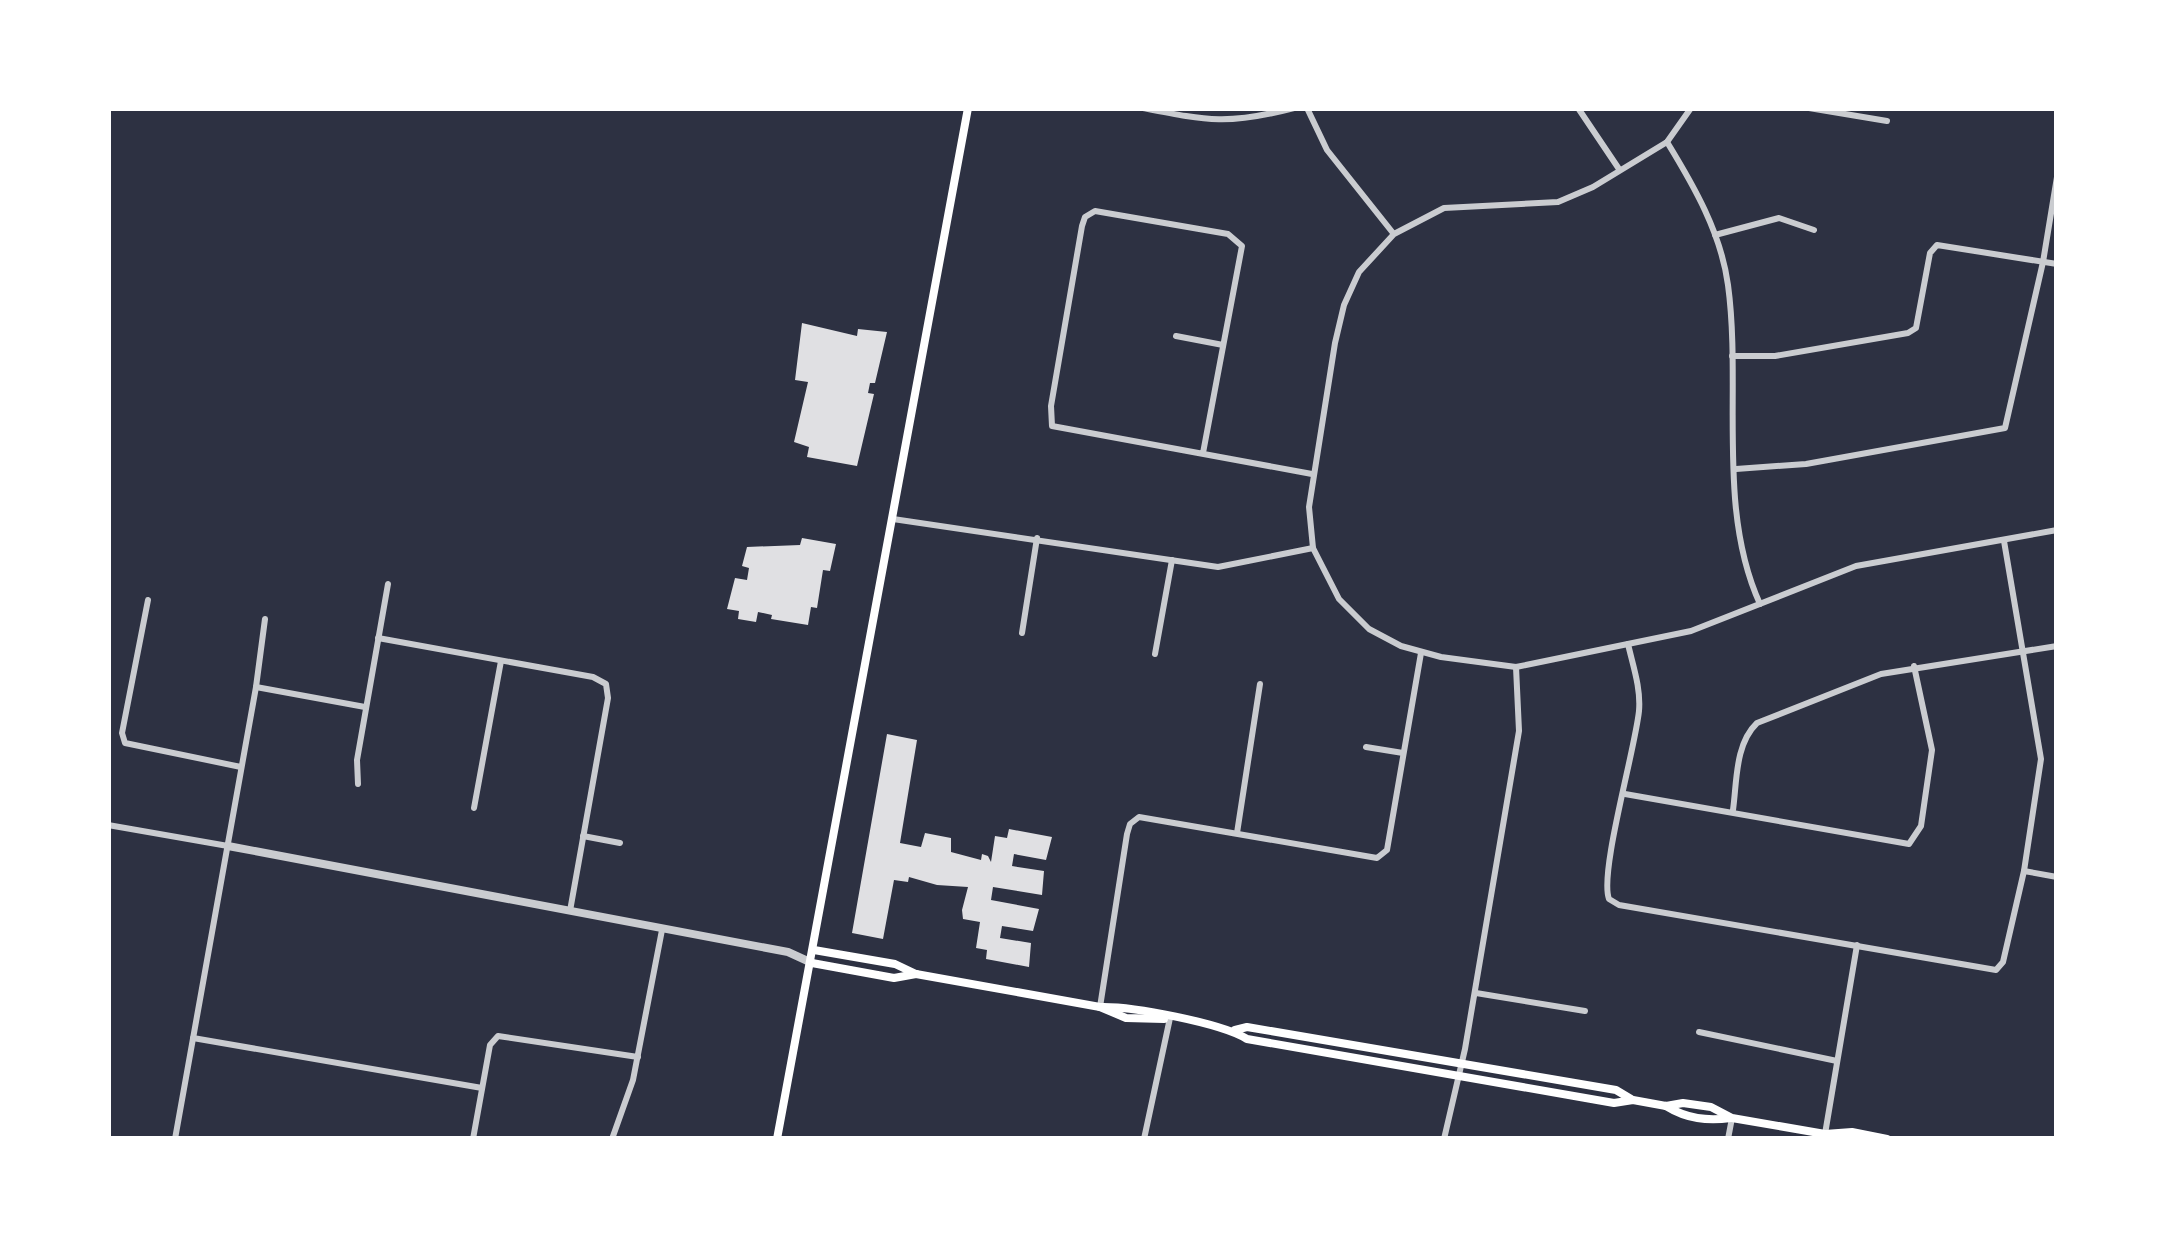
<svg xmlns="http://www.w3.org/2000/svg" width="2165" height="1247" viewBox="0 0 2165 1247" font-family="Figtree,sans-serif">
<rect width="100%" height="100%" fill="#2d3142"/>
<g fill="#e0e0e3">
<path d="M802,323L857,336L858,329L887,332L875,383H870L868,393L874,394L857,466L807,457L809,447L794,442L808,382L795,380Z"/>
<path d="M802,538L836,544L830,571L823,570L817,608L811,607L808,625L771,619L772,615L758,612L756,622L738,619L739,611L727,609L735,578L747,580L749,568L742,566L747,547L800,545Z"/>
<path d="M887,734L917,740L900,843L921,847L925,833L951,838V852L981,860L982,854L988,856L991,862L995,836L1007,838L1009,829L1052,837L1046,860L1014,854L1012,866L1044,871L1042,895L993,887L991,900L1039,909L1033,931L1002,926L1000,938L1031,943L1029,967L986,959L987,950L976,948L980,922L963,919L962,910L968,887L937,885L909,877L908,882L894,880L883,939L852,933Z"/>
</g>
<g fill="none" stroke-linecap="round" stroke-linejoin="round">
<g stroke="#caccd0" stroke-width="6">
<path d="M1143,108C1209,121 1228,125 1294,108"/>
<path d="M1307,108L1327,150L1393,233"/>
<path d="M1578,108L1619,169"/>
<path d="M1691,108L1667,142L1593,187L1558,202L1444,208L1394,234L1359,272L1344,305L1335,343L1309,507L1313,548L1339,599L1369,629L1401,646L1441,657L1516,667L1691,631L1856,566L2057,530"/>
<path d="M1809,108L1887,121"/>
<path d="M1667,142C1694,186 1721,233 1728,285C1742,388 1716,508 1760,604"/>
<path d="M1715,235L1779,218L1814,230"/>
<path d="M1176,336L1223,345"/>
<path d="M1732,356H1775L1908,333L1916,328L1930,253L1937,245L2057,264"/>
<path d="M1203,453L1242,246L1228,234L1095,211L1085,217L1082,226L1051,406L1052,426L1312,474"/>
<path d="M1736,469L1806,464L2005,428L2043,262L2057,177"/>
<path d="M893,519L1218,567L1313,548"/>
<path d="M148,600L122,733L125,743L241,767"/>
<path d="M1022,633L1037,538"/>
<path d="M378,638L593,677L606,684L608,698L570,911"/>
<path d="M1628,644C1633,666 1641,688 1639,711C1635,750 1599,873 1609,899L1619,905L1996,970L2003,962L2024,871L2041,759L2004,541"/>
<path d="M1155,654L1172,560"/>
<path d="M256,687L365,707"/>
<path d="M1366,747L1403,753"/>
<path d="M358,784L357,760L388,584"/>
<path d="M1625,794L1909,844L1921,826L1932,750L1914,666"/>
<path d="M474,808L501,661"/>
<path d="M1733,810C1737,781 1735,744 1757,723L1881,674L2057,646"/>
<path d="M108,825L228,846"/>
<path d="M1237,833L1260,684"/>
<path d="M583,836L620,843"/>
<path d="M2024,871L2057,877"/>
<path d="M1476,993L1585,1011"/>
<path d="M1100,1007L1127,834L1130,824L1139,817L1377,858L1387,850L1421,653"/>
<path d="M1699,1032L1837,1061"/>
<path d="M193,1038L482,1088"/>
<path d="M1825,1134L1857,945"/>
<path d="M175,1139L256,687L265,619"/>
<path d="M473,1139L490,1045L498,1036L638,1057"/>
<path d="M612,1139L633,1080L662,930"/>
<path d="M1144,1139L1170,1018"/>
<path d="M1444,1139L1465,1049L1519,731L1516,667"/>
<path d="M1728,1139L1732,1118"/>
</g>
<path stroke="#caccd0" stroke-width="8" d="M228,846L788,952L812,963"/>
<g stroke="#fff" stroke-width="8">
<path d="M814,950L895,964L916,974L1100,1007L1126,1018L1164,1019"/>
<path d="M812,963L894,978L916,974"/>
<path d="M1100,1007C1132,1006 1221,1023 1247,1039L1614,1103L1633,1100L1666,1106L1683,1103L1711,1107L1732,1118L1825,1134L1852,1132L1887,1139"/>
<path d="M1235,1030L1247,1027L1616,1090L1631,1099"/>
<path d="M1666,1106C1687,1119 1707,1121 1731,1118"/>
<path d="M777,1139L968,108"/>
</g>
</g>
<rect width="2165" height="1247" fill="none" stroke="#ffffff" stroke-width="222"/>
</svg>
